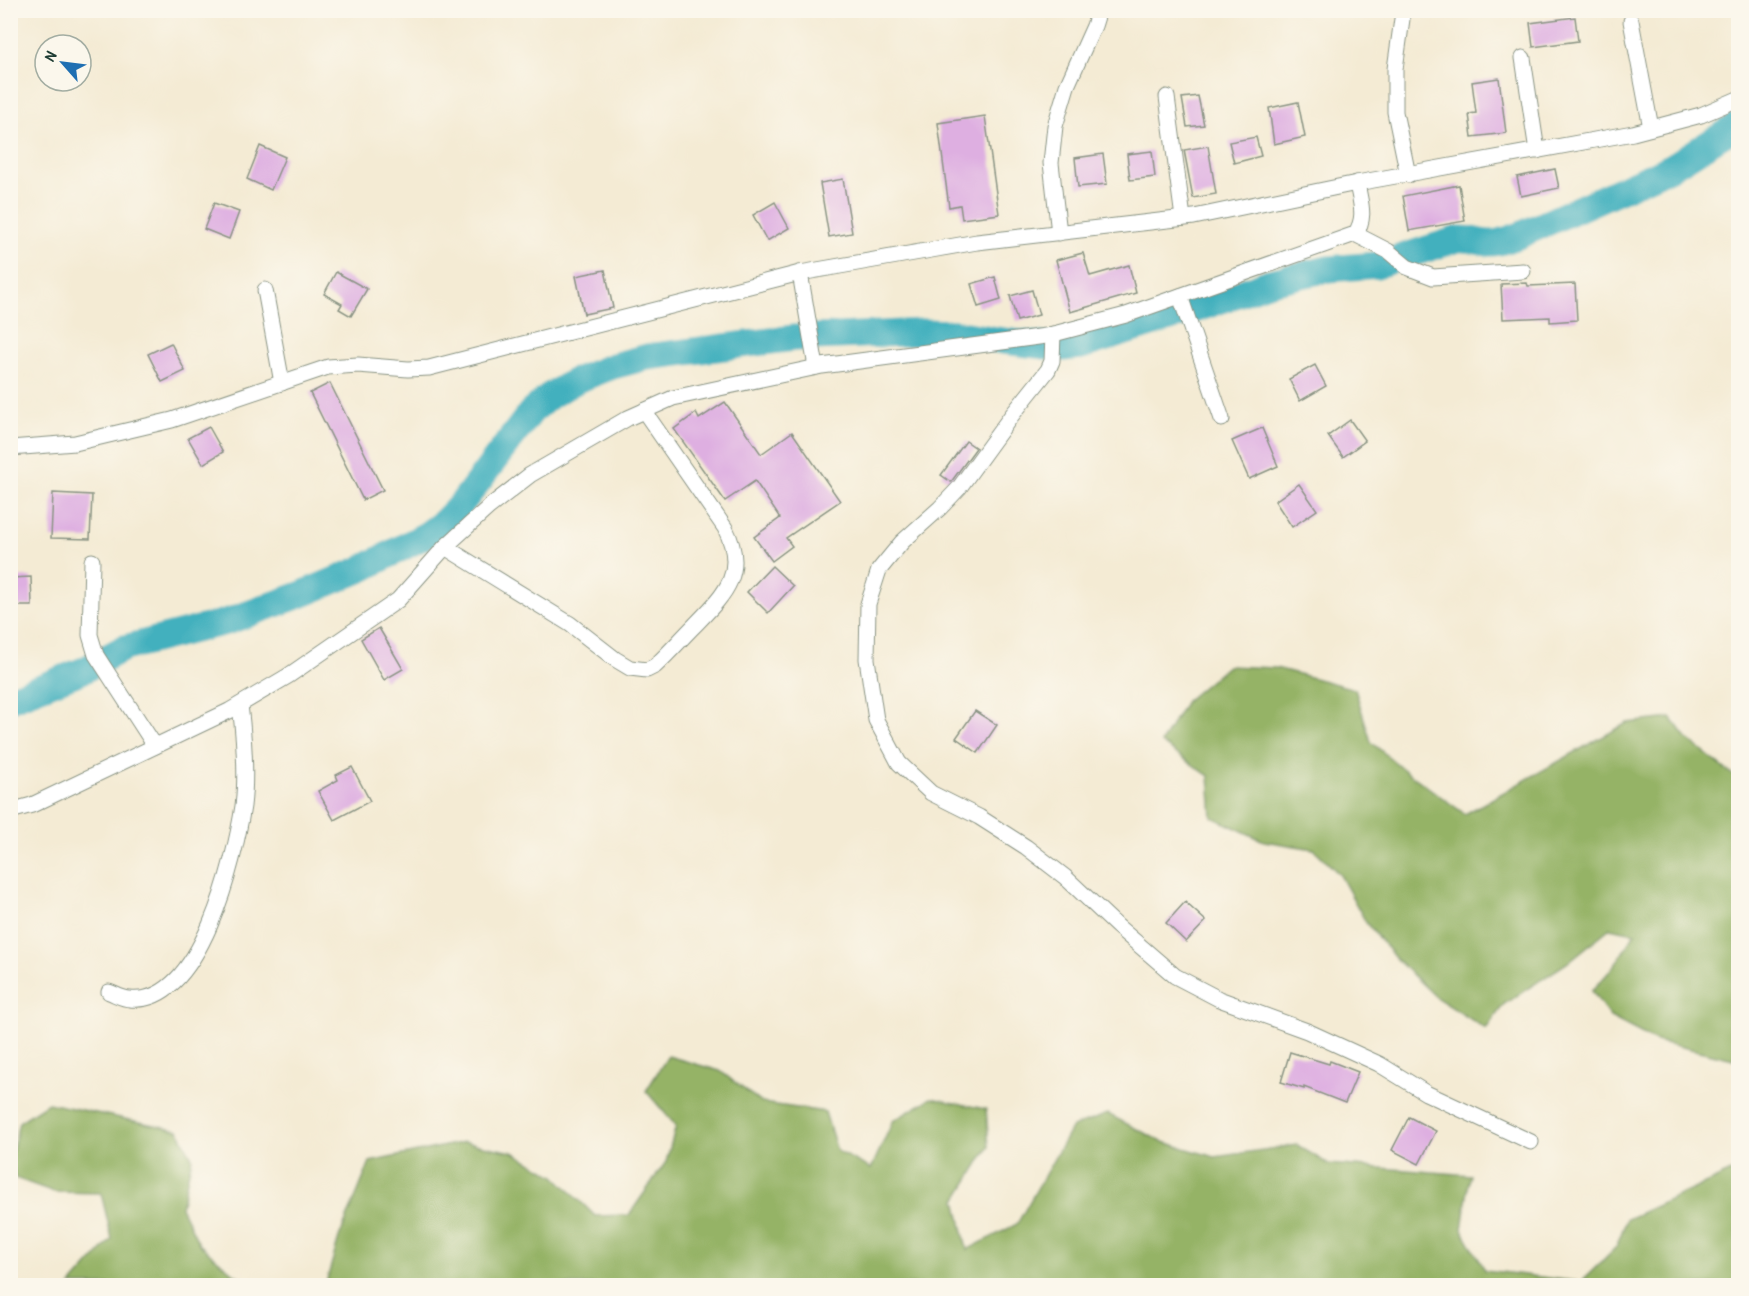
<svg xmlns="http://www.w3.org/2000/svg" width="1749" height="1296" viewBox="0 0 1749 1296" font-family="'Patrick Hand',sans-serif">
<rect width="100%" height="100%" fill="#fbf7ec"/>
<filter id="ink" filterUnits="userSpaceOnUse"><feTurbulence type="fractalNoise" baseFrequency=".0167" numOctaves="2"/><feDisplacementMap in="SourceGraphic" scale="12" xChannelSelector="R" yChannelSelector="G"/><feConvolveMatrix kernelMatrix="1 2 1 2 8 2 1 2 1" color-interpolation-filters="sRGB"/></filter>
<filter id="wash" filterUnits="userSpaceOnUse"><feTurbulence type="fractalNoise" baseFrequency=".008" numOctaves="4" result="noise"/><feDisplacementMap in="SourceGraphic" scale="24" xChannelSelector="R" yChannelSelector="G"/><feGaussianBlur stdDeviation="1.35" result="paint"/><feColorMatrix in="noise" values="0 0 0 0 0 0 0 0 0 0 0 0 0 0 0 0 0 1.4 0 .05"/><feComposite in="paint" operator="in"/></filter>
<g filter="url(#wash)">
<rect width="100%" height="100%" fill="#f4ebd4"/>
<g fill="#95b366" stroke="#5a784d" stroke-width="1.5">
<path d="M1228,666L1276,668L1355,689L1371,742L1403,769L1465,814L1627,723L1671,718L1688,740L1738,779V1060L1656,1041L1610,1017L1592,991L1615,965L1635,933L1610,928L1567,963L1504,1004L1486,1029L1437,998L1396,959L1367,924L1340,875L1314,849L1264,841L1212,817L1209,776L1161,743L1186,701Z"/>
<path d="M668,1056L720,1071L762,1103L825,1112L837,1151L871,1169L893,1121L931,1098L986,1109L989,1147L956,1200L967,1250L1017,1224L1072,1127L1108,1114L1160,1141L1215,1157L1297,1145L1328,1164L1470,1175L1462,1229L1485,1270L1581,1282L1616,1247L1627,1219L1738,1169V1285H318L326,1283L339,1238L370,1162L464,1142L513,1152L555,1176L595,1216L629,1215L666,1162L676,1126L646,1091Z"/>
<path d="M48,1103L178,1130L192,1158L181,1207L199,1244L237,1276L262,1285H71L112,1239L101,1193L54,1192L15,1178L11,1157L19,1122Z"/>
</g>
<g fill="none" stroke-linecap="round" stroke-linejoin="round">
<path stroke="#42b0be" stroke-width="27" d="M10,699L84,670L124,648L226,622L300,595L364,568L426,535L445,521L462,503L531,412L551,395L577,380L613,366L647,357L794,338L924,332L955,333L1003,341L1063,348L1082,346L1186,313L1270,282L1328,269L1377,265L1458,239C1469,238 1477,242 1488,243C1499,244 1508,239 1518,236L1673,166L1738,125"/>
</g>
<g id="blocks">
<g fill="#deafe1">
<path d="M1575,17L1578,41L1533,47L1530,23Z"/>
<path d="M1499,78L1506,133L1472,137L1469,114L1476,113L1472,82Z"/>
<path d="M1198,96L1204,125L1187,127L1182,98Z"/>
<path d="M1298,102L1305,137L1274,144L1269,108Z"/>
<path d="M985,116L999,214L962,219L960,205L949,207L938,123Z"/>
<path d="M1256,137L1261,156L1234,163L1229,142Z"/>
<path d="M260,146L285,157L271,190L247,179Z"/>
<path d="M1208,146L1216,194L1193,198L1184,150Z"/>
<path d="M1152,151L1155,177L1130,180L1127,154Z"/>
<path d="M1103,154L1107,184L1078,187L1075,158Z"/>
<path d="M1555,169L1559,188L1521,196L1517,177Z"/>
<path d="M843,179L852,233L829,237L820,183Z"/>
<path d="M1459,185L1465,221L1409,231L1403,196Z"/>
<path d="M775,202L789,228L767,241L753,215Z"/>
<path d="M214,203L239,212L229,239L204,229Z"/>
<path d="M1083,253L1090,276L1129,265L1136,293L1070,312L1056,260Z"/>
<path d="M605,270L613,308L584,314L576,276Z"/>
<path d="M336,272L367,289L351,316L339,309L342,304L324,294Z"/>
<path d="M995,277L1001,300L978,307L971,284Z"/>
<path d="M1527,283L1528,286L1575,284L1577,320L1550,322V317L1503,319L1501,284Z"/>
<path d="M1032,290L1039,315L1017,321L1010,296Z"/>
<path d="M171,343L185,371L162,382L148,354Z"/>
<path d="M1315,365L1326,386L1300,401L1289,379Z"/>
<path d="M330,383L383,490L363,500L310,393Z"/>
<path d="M725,402L761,454L792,432L840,501L786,538L792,546L772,561L754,537L780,518L755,481L725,501L674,429L696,413L699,419Z"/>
<path d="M1350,420L1365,441L1343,457L1328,436Z"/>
<path d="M209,427L223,452L203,464L188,438Z"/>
<path d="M1262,428L1278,466L1249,479L1232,441Z"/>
<path d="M966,441L976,448L951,482L941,475Z"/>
<path d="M1299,484L1317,510L1292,527L1275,501Z"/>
<path d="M53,493L92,495L90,539L51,538Z"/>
<path d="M772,566L793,586L768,613L747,592Z"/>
<path d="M31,577L32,606H10V578Z"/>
<path d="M379,628L403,669L384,680L361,639Z"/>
<path d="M975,711L997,725L978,753L956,738Z"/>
<path d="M352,767L370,801L334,820L318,791L338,780L336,775Z"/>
<path d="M1185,902L1206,921L1186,942L1166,923Z"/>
<path d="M1290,1052L1329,1064L1330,1061L1358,1072L1345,1103L1304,1087V1089L1281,1082Z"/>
<path d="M1409,1117L1436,1131L1419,1164L1392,1150Z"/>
</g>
</g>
</g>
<g filter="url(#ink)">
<use href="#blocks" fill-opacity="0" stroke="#8a9484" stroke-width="1.5"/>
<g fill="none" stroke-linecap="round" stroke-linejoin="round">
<defs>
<g id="minor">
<path d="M1402,19L1395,69V112L1408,175"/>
<path d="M1631,21L1651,128"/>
<path d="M1523,58L1537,151"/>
<path d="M1167,97L1183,218"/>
<path d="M1059,233L1051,163L1055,126L1067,86L1094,26L1099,10"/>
<path d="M1355,234L1388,251L1407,267L1433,277L1523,271"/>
<path d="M800,273L816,367"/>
<path d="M265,290L282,383"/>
<path d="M1180,296L1222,419"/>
<path d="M1053,334L1052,361L1048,370L1012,415L959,488L940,508L902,542L879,570L868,604L867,659L876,720L899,763L931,793L979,817L1026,847L1065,877L1117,926L1175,976L1219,999L1307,1031L1379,1064L1426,1093L1531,1142"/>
<path d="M10,448L75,443L172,420L328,367L358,365L408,369L429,368L800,273L977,242L1194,217L1357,183L1633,133L1701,115L1738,99"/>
<path d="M445,547L570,624L615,659L630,668L647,670L655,666C669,653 681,639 694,626C724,595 748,573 725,528L644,411"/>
<path d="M92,561L90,635L96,655L155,746"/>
<path d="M10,811L32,805L229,711L288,676L398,600L445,547L489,507L530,475L628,418L673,398L822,366L1046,336L1126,315L1355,234C1367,217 1360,202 1357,183"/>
<path d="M109,992C115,994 123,999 130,999C201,1006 235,858 243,806C247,773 244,738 240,705"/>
</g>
</defs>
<use href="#minor" stroke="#8a9484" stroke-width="17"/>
<use href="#minor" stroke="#fff" stroke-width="15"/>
</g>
</g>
<rect width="1749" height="1296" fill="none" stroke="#fbf7ec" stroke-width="36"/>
<g transform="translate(63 63) rotate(298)"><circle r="28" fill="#fbf7ec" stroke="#a3ada2" stroke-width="1.5"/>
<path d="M0-4.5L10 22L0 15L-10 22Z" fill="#1f6fb2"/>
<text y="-9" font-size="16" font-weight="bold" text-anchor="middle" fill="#1f3d34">N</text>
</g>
</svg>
